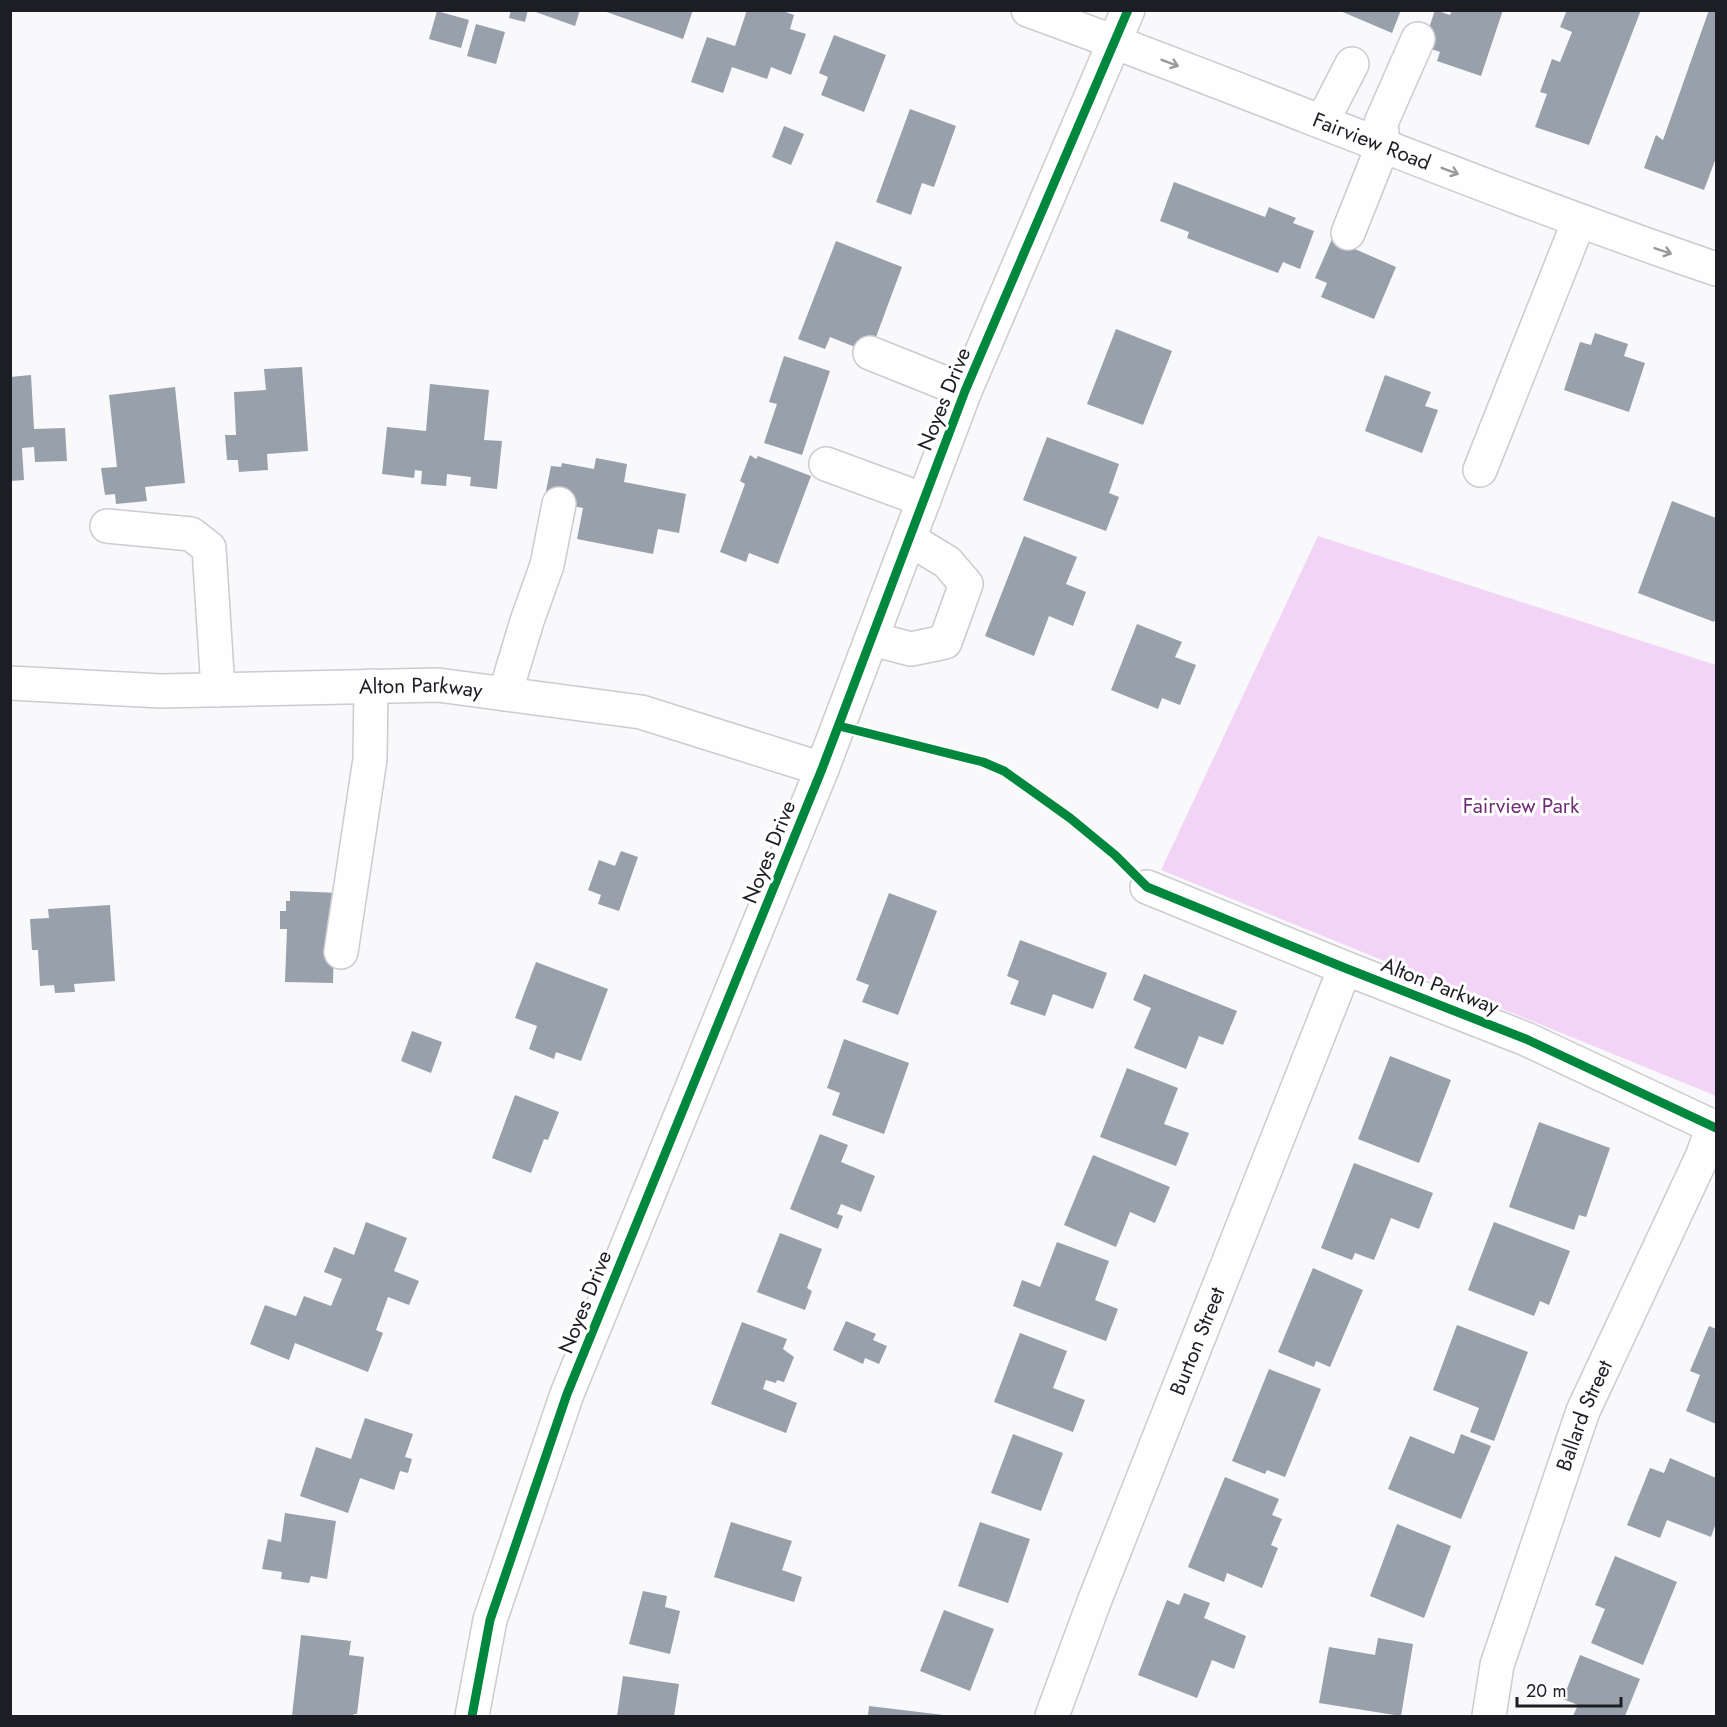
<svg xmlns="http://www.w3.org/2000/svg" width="1727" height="1727" viewBox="0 0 1727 1727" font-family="Jost,sans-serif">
<rect width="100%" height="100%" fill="#f9f9fb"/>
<path fill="#f2d4f6" d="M1318,536L1716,665V1096L1161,870Z"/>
<g fill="#97a0ab">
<path d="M511,10H528L525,22L509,18Z"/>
<path d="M530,10H580L575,26Z"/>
<path d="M601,10H693L683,39Z"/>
<path d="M747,10H780L794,15L790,29L806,34L791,75L771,67L767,79L732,67L723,93L691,82L707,37L735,46Z"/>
<path d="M1338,10H1401L1392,33Z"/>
<path d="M1435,10L1450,15L1452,10H1503L1481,76L1437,61L1440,52L1423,46Z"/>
<path d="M1567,10H1641L1589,145L1535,127L1547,94L1540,92L1552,59L1560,62L1572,32L1560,27Z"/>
<path d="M1709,10H1716V158L1704,190L1644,168L1656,135L1663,140Z"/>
<path d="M437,11L469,20L461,48L429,39Z"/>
<path d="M476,24L505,32L496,64L467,56Z"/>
<path d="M834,35L886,55L864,112L821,95L828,77L819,73Z"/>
<path d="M910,109L956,126L934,187L922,183L911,215L876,202Z"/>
<path d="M784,126L804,134L791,165L772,157Z"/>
<path d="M1174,182L1265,217L1269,207L1296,218L1293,223L1314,231L1300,269L1283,262L1278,273L1187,238L1189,232L1160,221Z"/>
<path d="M1332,239L1396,267L1374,319L1321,297L1327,283L1315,278Z"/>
<path d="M836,241L902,267L870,353L830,337L825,349L798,339Z"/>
<path d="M1116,329L1172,351L1143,425L1087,404Z"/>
<path d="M1595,333L1628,344L1624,356L1645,363L1629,412L1564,390L1580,342L1591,345Z"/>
<path d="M784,356L830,371L802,455L764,443L777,404L769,402Z"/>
<path d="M302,367L308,451L267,454L268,470L239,472L238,460H227L225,435H236L234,392L266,390L264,369Z"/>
<path d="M31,375L34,429L65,428L67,461L35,462L34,447L22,448L24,480L10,481V377Z"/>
<path d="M1385,375L1431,392L1425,406L1438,410L1422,453L1365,431Z"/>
<path d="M430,384L489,390L484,440L502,441L497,489L470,486L471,477L447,474L446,486L421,484L422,471L415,470L414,478L382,474L387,427L426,431Z"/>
<path d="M175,387L185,483L145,487L147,501L116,504L115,494L105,495L101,468L117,467L109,395Z"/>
<path d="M1047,437L1119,464L1109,493L1119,497L1106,531L1023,500Z"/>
<path d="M750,455L756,459L758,456L811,476L778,564L749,553L746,562L720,552L745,484L740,481Z"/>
<path d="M596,458L627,464L624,482L686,494L679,533L658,529L653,554L577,539L583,508L544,501L551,466L561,467L562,463L594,469Z"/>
<path d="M1672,501L1716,518V617L1714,622L1638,593Z"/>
<path d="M1024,536L1077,557L1066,584L1086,592L1073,626L1049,616L1034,656L985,636Z"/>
<path d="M1137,624L1182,642L1175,657L1196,665L1180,705L1162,698L1158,709L1111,690Z"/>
<path d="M621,851L638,857L619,911L598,904L601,895L588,890L599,860L615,866Z"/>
<path d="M290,891L340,893L334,942L333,983L285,982L287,929H280V911H286V901H290Z"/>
<path d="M889,893L937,911L898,1015L862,1002L869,985L856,980Z"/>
<path d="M110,905L115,981L74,984L75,992L55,993L54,985L40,986L38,950H32L30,919L49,918L48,909Z"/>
<path d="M1020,940L1107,973L1093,1009L1053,994L1045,1016L1010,1004L1019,981L1007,976Z"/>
<path d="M536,962L608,989L581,1061L556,1052L554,1059L529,1049L537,1026L515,1018Z"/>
<path d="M1144,974L1237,1011L1223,1045L1199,1036L1186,1069L1134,1048L1151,1008L1133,1000Z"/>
<path d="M412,1031L442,1042L431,1073L401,1061Z"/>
<path d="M844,1039L909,1063L884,1134L832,1115L840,1093L827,1088Z"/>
<path d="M1390,1056L1451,1080L1419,1163L1358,1139Z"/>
<path d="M1127,1068L1178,1088L1164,1124L1189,1133L1176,1166L1100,1137Z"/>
<path d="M515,1095L559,1112L548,1140L544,1139L531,1173L492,1158Z"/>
<path d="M1539,1122L1610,1148L1586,1217L1579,1215L1574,1230L1509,1207Z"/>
<path d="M820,1134L848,1145L841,1162L875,1176L861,1212L841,1204L837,1214L843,1216L838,1229L790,1209Z"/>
<path d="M1093,1155L1170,1187L1155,1223L1130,1212L1116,1247L1064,1225Z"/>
<path d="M1354,1163L1433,1193L1419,1229L1391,1218L1374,1260L1355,1253L1352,1260L1321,1248Z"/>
<path d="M366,1222L407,1238L394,1271L419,1281L409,1305L388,1297L376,1330L383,1333L368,1372L295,1343L289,1360L250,1344L265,1305L296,1316L304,1296L331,1306L342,1279L324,1272L334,1247L354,1255Z"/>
<path d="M1494,1222L1570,1251L1549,1305L1540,1301L1534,1316L1468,1290Z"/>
<path d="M780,1233L822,1249L807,1288L812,1291L805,1310L757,1292Z"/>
<path d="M1057,1242L1109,1261L1095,1300L1118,1309L1106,1341L1013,1306L1022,1280L1040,1287Z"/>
<path d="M1313,1268L1363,1290L1330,1367L1316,1361L1314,1367L1278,1352Z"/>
<path d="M846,1321L876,1334L873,1340L887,1346L879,1364L865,1358L863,1364L833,1350Z"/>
<path d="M742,1322L787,1339L783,1349L794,1357L784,1382L777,1380L776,1383L766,1380L763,1389L797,1403L786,1433L711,1404Z"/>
<path d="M1457,1325L1528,1352L1494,1441L1470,1432L1479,1408L1433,1390Z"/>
<path d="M1709,1326L1716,1329V1424L1686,1411L1700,1375L1690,1371Z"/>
<path d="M1020,1333L1067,1351L1053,1388L1085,1400L1073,1432L994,1402Z"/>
<path d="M1269,1369L1321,1389L1285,1477L1267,1470L1265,1474L1232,1461Z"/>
<path d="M365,1418L413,1434L405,1457L412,1459L408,1473L400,1471L394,1490L360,1478L348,1513L300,1496L316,1447L351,1459Z"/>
<path d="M1013,1434L1063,1453L1041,1511L991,1493Z"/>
<path d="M1461,1434L1491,1446L1461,1519L1388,1489L1410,1436L1454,1454Z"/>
<path d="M1670,1458L1716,1478V1523L1711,1537L1667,1520L1660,1538L1627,1525L1650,1468L1664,1473Z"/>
<path d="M1225,1477L1279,1499L1272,1515L1282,1519L1271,1545L1278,1548L1262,1588L1227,1573L1224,1582L1188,1567Z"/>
<path d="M285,1513L336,1521L327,1579L311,1576L309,1583L281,1579L282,1572L262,1569L268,1539L281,1542Z"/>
<path d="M731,1522L792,1541L782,1570L802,1577L794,1602L714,1577Z"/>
<path d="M980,1522L1030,1539L1008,1603L958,1586Z"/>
<path d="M1397,1524L1451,1546L1424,1618L1370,1596Z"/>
<path d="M1615,1556L1677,1582L1643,1665L1591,1643L1605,1609L1595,1605Z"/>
<path d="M643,1591L667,1596L665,1607L680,1611L670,1654L629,1644Z"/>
<path d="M1184,1593L1210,1603L1204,1618L1246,1636L1234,1669L1212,1660L1197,1698L1138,1675L1167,1600L1179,1605Z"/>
<path d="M944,1610L994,1629L970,1691L920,1671Z"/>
<path d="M301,1635L351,1641L349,1655L364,1657L357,1714H354L353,1716H292Z"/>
<path d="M1378,1638L1413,1644L1401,1716L1319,1703L1329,1647L1375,1655Z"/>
<path d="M1580,1655L1640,1679L1625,1716H1573L1578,1705L1563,1699Z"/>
<path d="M623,1676L679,1684L674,1716H617Z"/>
<path d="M869,1706L944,1715V1716H868Z"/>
</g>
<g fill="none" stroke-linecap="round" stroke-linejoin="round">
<defs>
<g id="minor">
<path id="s1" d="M1028,10C1259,94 1484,190 1716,269"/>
<path d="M1322,122L1352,64"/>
<path d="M1348,233L1383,145L1381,123L1418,39"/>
<path d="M870,353L965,391"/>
<path d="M826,464L924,500"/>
<path d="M1480,470L1579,221"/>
<path d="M107,526L191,534L209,548L218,690"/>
<path d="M872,639L911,649L945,642L966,584L947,562L909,539"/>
<path id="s2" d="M10,683L161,691L438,685L641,712L822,769"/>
<path d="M505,694L527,621L547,565L559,504"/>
<path d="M1147,887L1345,968L1526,1039L1716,1128"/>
<path d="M341,952L370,759L371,686"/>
<path d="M472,1716L490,1620L567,1394L822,769L965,391L1128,10"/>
<path id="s3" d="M1052,1716L1094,1602L1345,968"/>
<path id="s4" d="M1489,1716L1497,1665L1583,1411L1702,1157L1713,1127"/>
</g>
</defs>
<use href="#minor" stroke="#cbcbd0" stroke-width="36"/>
<use href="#minor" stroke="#fefefe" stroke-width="33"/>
<defs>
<g id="cycleway">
<path d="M839,726L983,762L1004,771L1070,818L1115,855L1147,887L1345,968L1526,1039L1716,1128"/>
<path d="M472,1716L490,1620L567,1394L822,769L965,391L1128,10"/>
</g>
</defs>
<use href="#cycleway" stroke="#fff" stroke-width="13"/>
<use href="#cycleway" stroke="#00873e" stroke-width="9"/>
</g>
<defs><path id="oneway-shaft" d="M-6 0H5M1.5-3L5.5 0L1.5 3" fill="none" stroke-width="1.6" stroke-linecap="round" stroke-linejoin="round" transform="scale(1.5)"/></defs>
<g stroke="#99999c">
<use href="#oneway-shaft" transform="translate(1170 63) rotate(21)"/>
<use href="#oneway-shaft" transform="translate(1450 171) rotate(21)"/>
<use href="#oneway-shaft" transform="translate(1663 251) rotate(19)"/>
</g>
<g text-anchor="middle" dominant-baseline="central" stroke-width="6" stroke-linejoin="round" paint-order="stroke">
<g font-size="21" fill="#1d1e25" stroke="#fff">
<text stroke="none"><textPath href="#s1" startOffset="368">Fairview Road</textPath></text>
<text transform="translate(944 399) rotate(-68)">Noyes Drive</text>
<text stroke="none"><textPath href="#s2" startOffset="411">Alton Parkway</textPath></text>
<text transform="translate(769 852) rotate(-68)">Noyes Drive</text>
<text transform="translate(1440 986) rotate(21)">Alton Parkway</text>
<text transform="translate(585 1302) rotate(-68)">Noyes Drive</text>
<text stroke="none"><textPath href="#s3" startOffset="402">Burton Street</textPath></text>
<text stroke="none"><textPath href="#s4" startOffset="316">Ballard Street</textPath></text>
</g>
<g font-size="21" fill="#6f2d76" stroke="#fff">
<text x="1521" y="806">Fairview Park</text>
</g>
</g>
<rect width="1727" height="1727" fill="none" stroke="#1d1e25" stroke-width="24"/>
<path d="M1517 1697v9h104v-9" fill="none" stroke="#1d1e25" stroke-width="3"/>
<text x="1526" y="1697" font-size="18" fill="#1d1e25" stroke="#ffffff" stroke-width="4.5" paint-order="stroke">20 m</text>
</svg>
